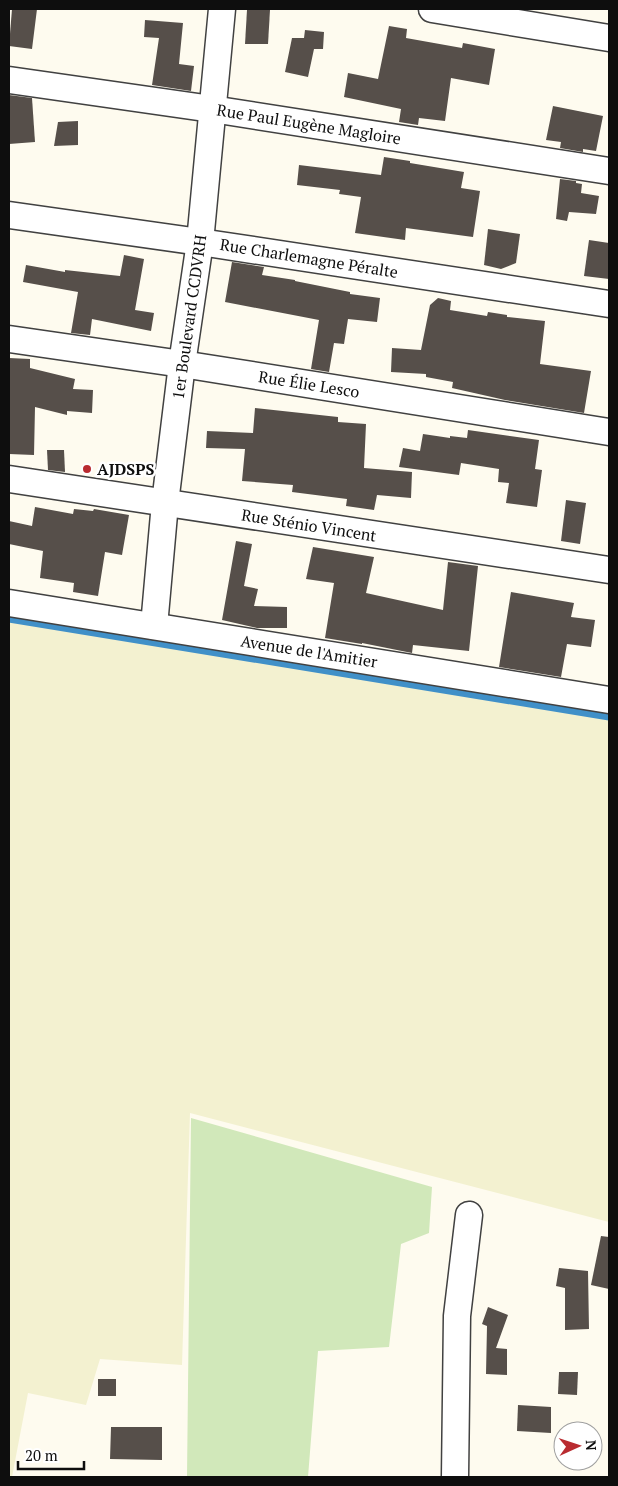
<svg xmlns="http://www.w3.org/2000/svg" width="618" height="1486" viewBox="0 0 618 1486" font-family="'PT Serif',serif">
<rect width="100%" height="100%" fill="#fefbef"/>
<path fill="#f3f1d0" d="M9,621L609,720V1222L190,1113L182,1365L100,1359L86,1405L28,1393L12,1477H9Z"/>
<path fill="#d1e8ba" d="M191,1118L432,1187L429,1233L401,1244L389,1347L318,1351L308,1477H187Z"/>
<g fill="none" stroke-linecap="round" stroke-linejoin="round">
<path stroke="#4090c8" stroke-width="7" d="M9,619L609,717"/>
</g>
<g fill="#564f4a">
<path d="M12,9H37L32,49L9,46Z"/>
<path d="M247,10H270L268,44H245Z"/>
<path d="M145,20L183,23L179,64L194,66L191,91L152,85L159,38L144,37Z"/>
<path d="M389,26L407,29L406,38L462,48L463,43L495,49L489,85L451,78L445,121L419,118L418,125L399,122L401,109L344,97L348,73L378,79Z"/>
<path d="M305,30L324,32L323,49H314L308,77L285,72L292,38H304Z"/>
<path d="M9,95L32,98L35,142L9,144Z"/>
<path d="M553,106L603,116L596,151L583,149V152L560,148L561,142L546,140Z"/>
<path d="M78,121V145L54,146L58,122Z"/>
<path d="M384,157L410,161V163L464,172L461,188L480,191L473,237L406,228L405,240L355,233L361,197L339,194L340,190L297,185L299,165L381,175Z"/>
<path d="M560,179L576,181V183L582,184L581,193L599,196L596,214L569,212L567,221L556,219Z"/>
<path d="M488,229L520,234L516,263L501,269L484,265Z"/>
<path d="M589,240L609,243V279L584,276Z"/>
<path d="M124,255L144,259L135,310L154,313L151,331L92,319L90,335L71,333L78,292L23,282L26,265L65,272V270L120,276Z"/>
<path d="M232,262L264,267L262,275L295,280V281L350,292V294L380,298L377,322L348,319L344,344L334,343L329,372L311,369L319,320L225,302Z"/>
<path d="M438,298L451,301L450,310L487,316L488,312L507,315V317L545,321L540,364L591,371L584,413L505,400L452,388L453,382L426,377V374L391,372L392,348L421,350L430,305Z"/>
<path d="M9,358L30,359V368L75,379L73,389L93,390L92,413L67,411V415L35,407L34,455L9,454Z"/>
<path d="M255,408L338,417V422L366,424L364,468L412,472L411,498L377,495L374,510L346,506L347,499L292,492L293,485L242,481L245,449L206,448L207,431L253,433Z"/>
<path d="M468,430L539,440L535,469L542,470L537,507L506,503L509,483L498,482L499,469L461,463L459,475L399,467L403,448L420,451L423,434L450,438V436L467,438Z"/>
<path d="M47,450H64L65,472L48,470Z"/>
<path d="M566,500L586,503L580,544L561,541Z"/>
<path d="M35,507L73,514L74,509L93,511L94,509L129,515L122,555L105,552L98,596L73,592L74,583L40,578L43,551L9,544V521L32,526Z"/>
<path d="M236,541L252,544L244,586L258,589L254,606L287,607V628H257L222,620Z"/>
<path d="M313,547L374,557L366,593L443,610L448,562L478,566L469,651L413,645L412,653L362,643V644L325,638L334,583L306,579Z"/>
<path d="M511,592L574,603L571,617L595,620L591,647L567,644L561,677L499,667Z"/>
<path d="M601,1236L609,1237V1289L591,1285Z"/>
<path d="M559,1268L588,1271L589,1329L565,1330V1288L556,1286Z"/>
<path d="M488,1307L508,1315L496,1348L507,1349V1375L486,1374L487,1326L482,1324Z"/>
<path d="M559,1372H578L577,1395L558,1394Z"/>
<rect x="98" y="1379" width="18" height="17"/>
<path d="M518,1405L551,1407V1433L517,1431Z"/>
<path d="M111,1427H162V1460L110,1459Z"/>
</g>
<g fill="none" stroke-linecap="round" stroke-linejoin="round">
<defs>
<g id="minor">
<path d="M432,9L609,38"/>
<path d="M9,80L212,109L609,171"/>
<path d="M9,215L200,242L609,304"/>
<path d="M9,339L182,364L609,432"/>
<path d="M9,479L609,570"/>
<path d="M9,603L609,700"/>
<path d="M154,626L165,503L182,364L200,242L222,9"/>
<path d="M455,1477L457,1316L469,1215"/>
</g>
</defs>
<use href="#minor" stroke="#414141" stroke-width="29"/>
<use href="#minor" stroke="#fff" stroke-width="26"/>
</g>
<circle fill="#b92b30" stroke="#fff" stroke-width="2" cx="87" cy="469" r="5"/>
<g text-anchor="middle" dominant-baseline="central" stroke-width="5" stroke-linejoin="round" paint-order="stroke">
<g font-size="16" fill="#0e0e0e" stroke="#fff">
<text transform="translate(309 124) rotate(9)">Rue Paul Eugène Magloire</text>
<text transform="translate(309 258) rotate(9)">Rue Charlemagne Péralte</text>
<text transform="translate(189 317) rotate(-82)">1er Boulevard CCDVRH</text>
<text transform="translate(309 384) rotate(9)">Rue Élie Lesco</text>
<text transform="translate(309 525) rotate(9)">Rue Sténio Vincent</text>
<text transform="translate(309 651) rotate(9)">Avenue de l'Amitier</text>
</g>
<g font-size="16" font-weight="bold" fill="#0e0e0e" stroke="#fff" text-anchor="start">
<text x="97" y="469">AJDSPS</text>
</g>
</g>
<rect width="618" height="1486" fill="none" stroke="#0e0e0e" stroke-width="20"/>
<g transform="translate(578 1446) rotate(87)"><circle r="24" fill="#ffffff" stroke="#9f9f9f"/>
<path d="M0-4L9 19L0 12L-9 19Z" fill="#b92b30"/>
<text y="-8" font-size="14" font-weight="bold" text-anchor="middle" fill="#0e0e0e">N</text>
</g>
<path d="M18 1461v8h66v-8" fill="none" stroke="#0e0e0e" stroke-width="2.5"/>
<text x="25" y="1461" font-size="15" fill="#0e0e0e" stroke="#ffffff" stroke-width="4" paint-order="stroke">20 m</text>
</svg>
